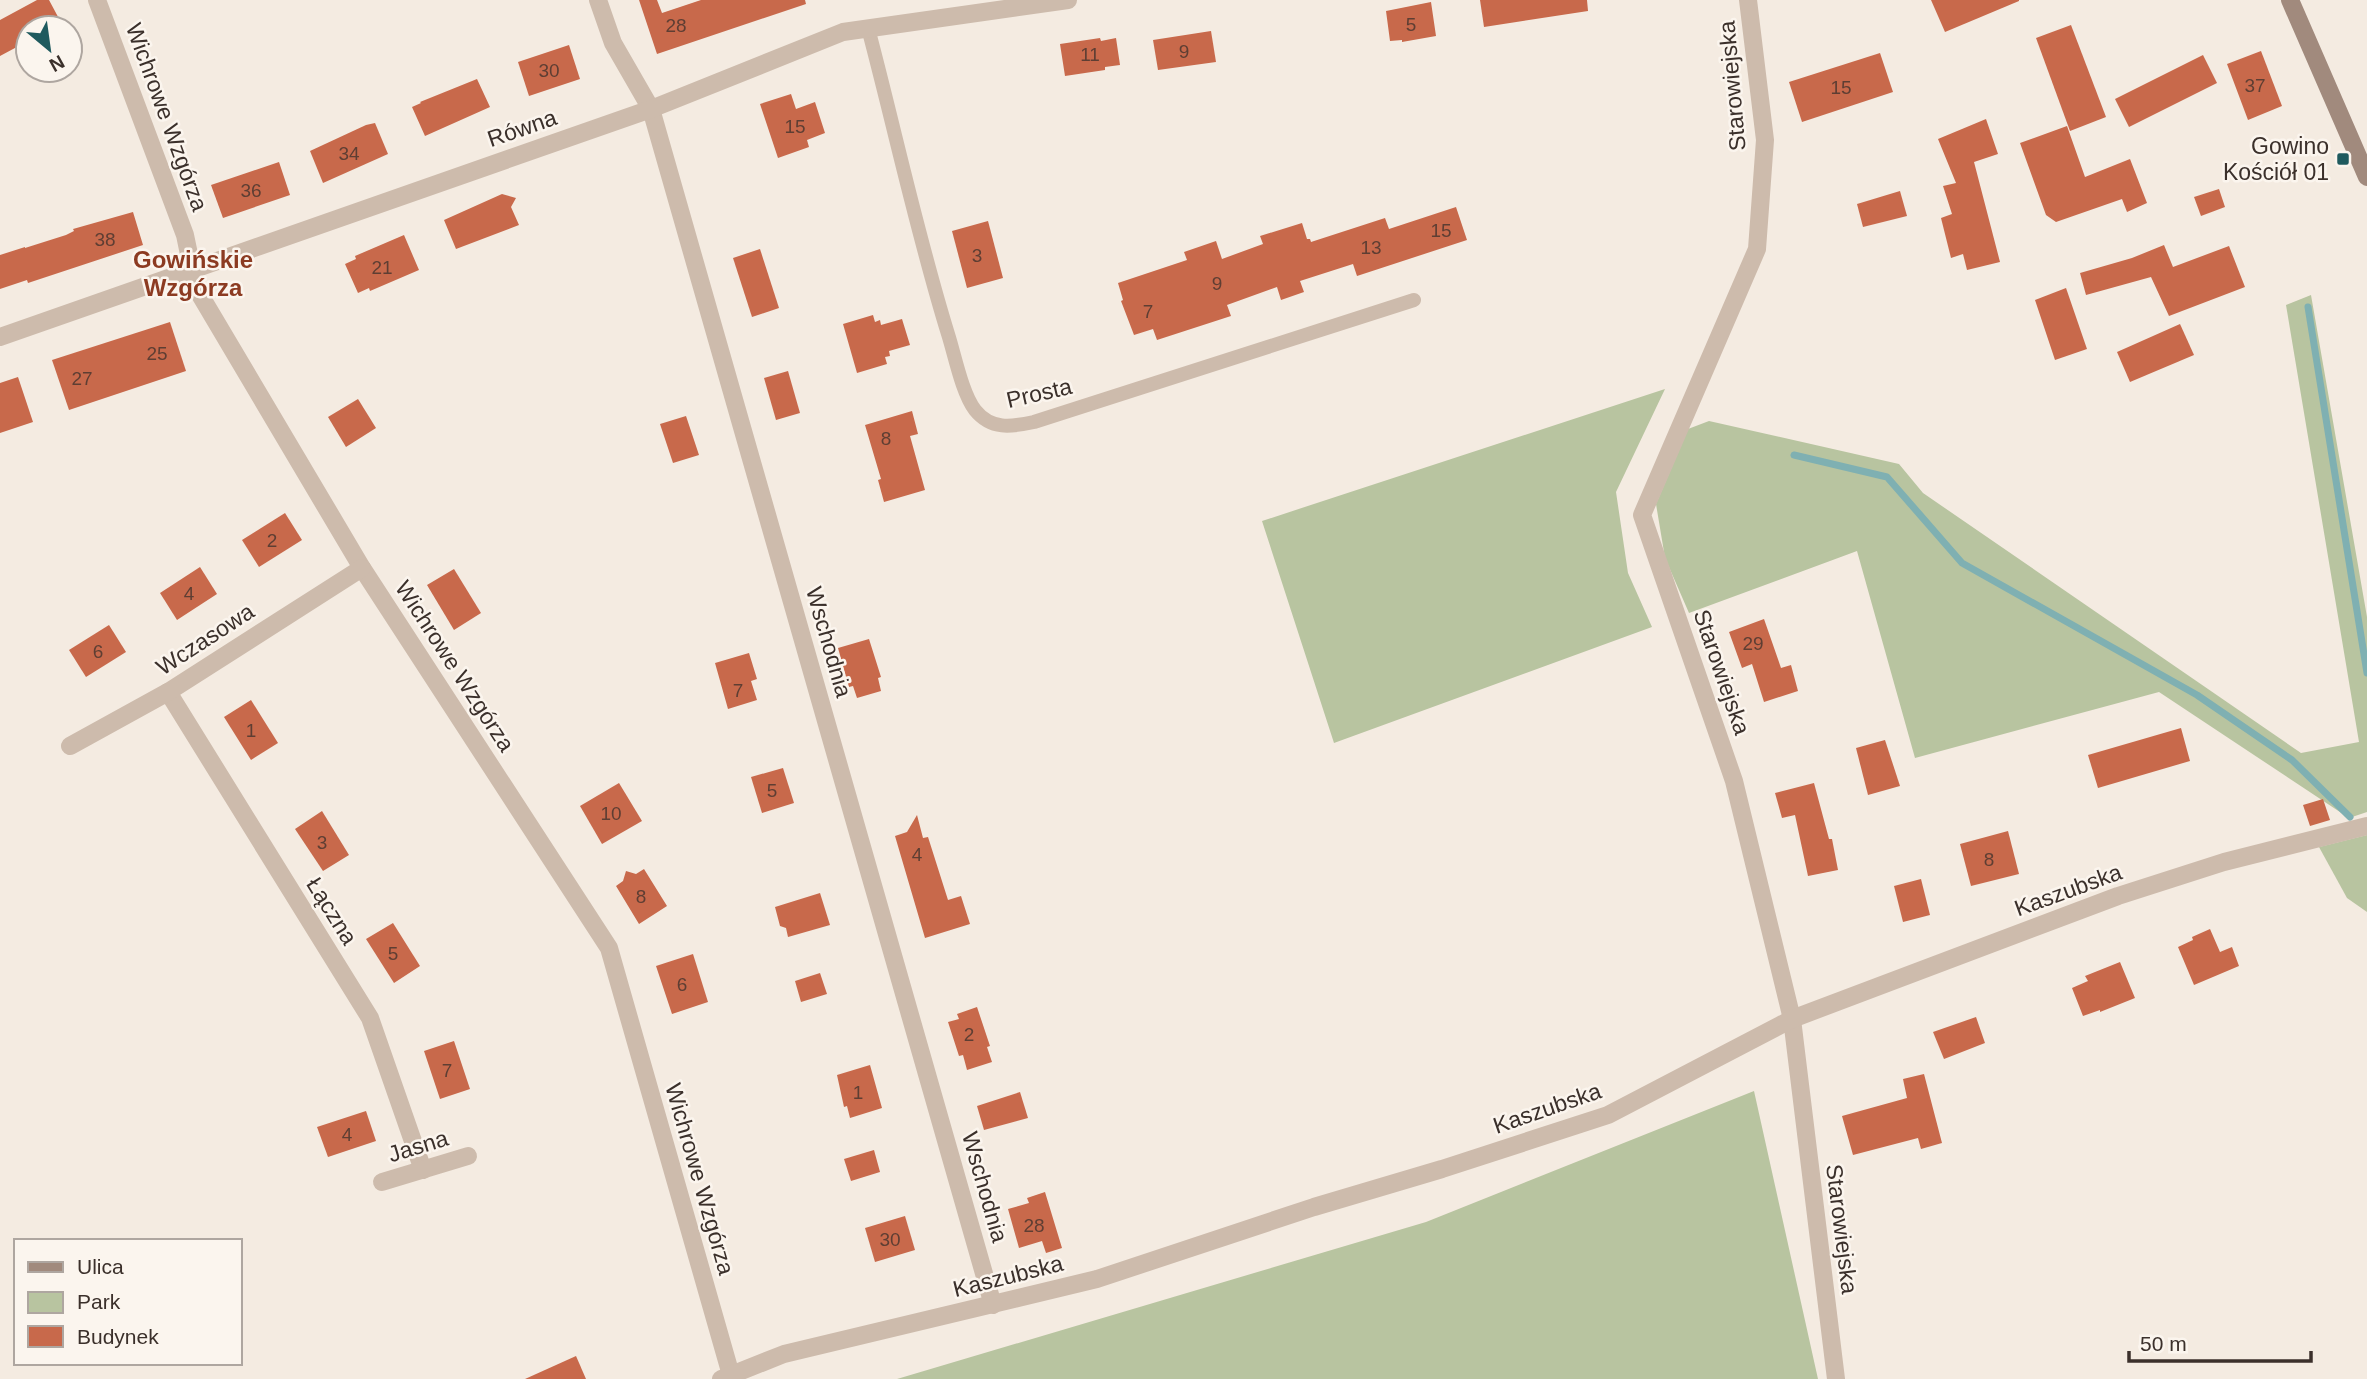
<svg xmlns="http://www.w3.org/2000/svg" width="2367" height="1379" viewBox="0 0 2367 1379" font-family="Helvetica,sans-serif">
<rect width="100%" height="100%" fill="#f4ebe1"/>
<g fill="#b8c4a0">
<path d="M2311,295L2367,617V812L2349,818L2159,692L1915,758L1857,551L1689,613L1665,558L1656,504L1688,429L1709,421L1899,464L1923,493L2301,753L2359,742L2286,305Z"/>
<path d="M1665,389L1616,492L1628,573L1652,627L1334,743L1262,521Z"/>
<path d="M2367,835V912L2347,898L2319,847Z"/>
<path d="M1754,1091L1818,1379H897L1426,1222Z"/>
</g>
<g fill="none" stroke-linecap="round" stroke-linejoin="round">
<g stroke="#7fb0b2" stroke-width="7">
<path d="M2308,307L2367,673"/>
<path d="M1794,455L1887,477L1962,563L2197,695L2292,760L2350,817"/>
</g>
</g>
<g fill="#c8694b">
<path d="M37,0H49L64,28H28V41L0,56V20Z"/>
<path d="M639,0H657L662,13L701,0H805L806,4L657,54Z"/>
<path d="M1480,0H1587L1588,11L1484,27Z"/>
<path d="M1931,0H2019V1L1945,32Z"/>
<path d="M1431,2L1436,36L1402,42V40L1390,41L1386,11Z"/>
<path d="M2071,25L2106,117L2070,131L2036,38Z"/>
<path d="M1211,31L1216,62L1158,70L1153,40Z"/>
<path d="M1100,38L1101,41L1116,38L1120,65L1105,67V70L1065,76L1060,44Z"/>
<path d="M569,45L580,79L529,96L518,62Z"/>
<path d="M2261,51L2282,106L2248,120L2227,64Z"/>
<path d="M1880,53L1893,92L1802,122L1789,82Z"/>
<path d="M2203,55L2217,83L2129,127L2115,99Z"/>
<path d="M477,79L490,107L425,136L412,107L421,103L420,102Z"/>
<path d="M791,94L796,109L815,102L825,133L807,140L809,147L778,158L760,104Z"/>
<path d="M1986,119L1998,154L1974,162L2000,262L1967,270L1963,254L1951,258L1941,218L1952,214L1943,186L1956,183L1938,139Z"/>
<path d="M375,123L388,154L323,183L310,151L366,125Z"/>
<path d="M2067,126L2085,177L2130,159L2147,203L2127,212L2122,199L2056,222L2046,215L2020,143Z"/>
<path d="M279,162L290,195L223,218L211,185Z"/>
<path d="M2219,189L2225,207L2201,216L2194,197Z"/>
<path d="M1900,191L1907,216L1863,227L1857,204Z"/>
<path d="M502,194L516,198L511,207L519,225L456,249L444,220Z"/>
<path d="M1456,207L1467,240L1357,276L1353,264L1300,281L1304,292L1281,300L1277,287L1227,305L1231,316L1157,340L1153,329L1134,335L1121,301L1123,300L1118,283L1187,260L1184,252L1216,241L1222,259L1263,244L1260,236L1302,223L1307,239H1310L1311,242L1385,218L1389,229Z"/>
<path d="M133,212L143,245L28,283L27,280L0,289V255L25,247V248L66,235L74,231L73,229Z"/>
<path d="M988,221L1003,278L967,288L952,231Z"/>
<path d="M404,235L419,270L370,291L369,288L358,293L345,264L356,259L355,256Z"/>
<path d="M2164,245L2173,267L2229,246L2245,287L2169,316L2151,277L2086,295L2080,273L2132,258Z"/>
<path d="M760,249L779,308L752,317L733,258Z"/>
<path d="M2066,288L2087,349L2055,360L2035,300Z"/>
<path d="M873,315L875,322L880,320L881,325L902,319L910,345L889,351L890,356L885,357L887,364L857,373L843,324Z"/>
<path d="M170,322L186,371L69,410L52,360Z"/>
<path d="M2180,324L2194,355L2130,382L2117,352Z"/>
<path d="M788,371L800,413L776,420L764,378Z"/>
<path d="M18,377L33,422L0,433V383Z"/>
<path d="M358,399L376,428L346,447L328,417Z"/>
<path d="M912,411L918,434L910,436L925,490L884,502L878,480L881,479L865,425Z"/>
<path d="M686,416L699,455L673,463L660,424Z"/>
<path d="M285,513L302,540L259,567L242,540Z"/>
<path d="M200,567L217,594L177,620L160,593Z"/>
<path d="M454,569L481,613L454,630L427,585Z"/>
<path d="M1764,619L1781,668L1791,665L1798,691L1764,702L1752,664L1742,668L1729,632Z"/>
<path d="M109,625L126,652L86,677L69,650Z"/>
<path d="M869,639L881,677L878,678L881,691L857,698L853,686L849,687L838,648Z"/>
<path d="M749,653L757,679L751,681L757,700L728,709L715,663Z"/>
<path d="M251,700L278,743L251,760L224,717Z"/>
<path d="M2181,728L2190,761L2098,788L2088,755Z"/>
<path d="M1885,740L1900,786L1868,795L1856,748Z"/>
<path d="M783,768L794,803L762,813L751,777Z"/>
<path d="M619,783L642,821L602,844L580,806Z"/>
<path d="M1814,783L1829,839H1832L1838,870L1808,876L1795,815L1782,818L1775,793Z"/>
<path d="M2323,799L2330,820L2310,826L2303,805Z"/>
<path d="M322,811L349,855L323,871L295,829Z"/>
<path d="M917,815L923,838L928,837L948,900L961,896L970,924L925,938L895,836L907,832Z"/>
<path d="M2008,831L2019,874L1971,886L1960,844Z"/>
<path d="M644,869L667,906L639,924L616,886L623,881L626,871L636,874Z"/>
<path d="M1921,879L1930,915L1903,922L1894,886Z"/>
<path d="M820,893L830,925L788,937L786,928L780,926L775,907Z"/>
<path d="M393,923L420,966L394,983L366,939Z"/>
<path d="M2210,929L2220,952L2232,947L2239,966L2194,985L2178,947L2193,940L2192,937Z"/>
<path d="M693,954L708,1002L672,1014L656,966Z"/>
<path d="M2120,962L2135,998L2100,1012V1010L2083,1016L2072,988L2088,981L2085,976Z"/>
<path d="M820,973L827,994L801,1002L795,981Z"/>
<path d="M977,1007L990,1046L987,1047L992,1062L967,1070L963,1055L959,1056L948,1022L959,1019L957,1014Z"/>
<path d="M1976,1017L1985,1043L1944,1059L1933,1032Z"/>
<path d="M454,1041L470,1089L440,1099L424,1051Z"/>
<path d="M870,1065L882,1108L850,1118L847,1106L844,1107L837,1075Z"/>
<path d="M1924,1074L1942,1143L1921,1149L1918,1138L1853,1155L1842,1116L1907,1098L1903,1079Z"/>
<path d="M1020,1092L1028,1118L984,1130L977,1106Z"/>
<path d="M366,1111L376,1141L328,1157L317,1127Z"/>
<path d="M874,1150L880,1172L851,1181L844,1159Z"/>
<path d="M1045,1192L1062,1248L1046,1253L1042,1241L1019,1248L1008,1209L1029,1203L1027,1198Z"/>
<path d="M905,1216L915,1250L875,1262L865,1228Z"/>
<path d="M576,1356L586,1379H525Z"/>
</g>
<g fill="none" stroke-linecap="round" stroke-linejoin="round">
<path stroke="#cdbbac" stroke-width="14" d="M868,28C895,130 917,234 948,334C955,356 962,393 975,410C991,430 1011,427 1034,422L1414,300"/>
<g stroke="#cdbbac" stroke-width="18">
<path d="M97,0L185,235L196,288L362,568L609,948L731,1375"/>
<path d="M598,0L613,43L651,109L993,1305"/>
<path d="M1748,0L1765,140L1757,249L1642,515L1734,781L1792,1019L1836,1379"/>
<path d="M0,337L651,109L843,32L1068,0"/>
<path d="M168,692L370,1018L423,1170"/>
<path d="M70,746L168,692L362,568"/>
<path d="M382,1182L468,1156"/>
<path d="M721,1379L784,1354L1097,1279L1314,1207L1442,1169L1608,1115L1792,1019L2118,896L2224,862L2367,826"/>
</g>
<path stroke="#a18a7d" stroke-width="18" d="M2290,0L2367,177"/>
</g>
<rect fill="#1f5a5e" stroke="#fbf5ee" stroke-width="2.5" x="2336" y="152" width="14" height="14" rx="3.5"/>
<g text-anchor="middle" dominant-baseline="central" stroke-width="5" stroke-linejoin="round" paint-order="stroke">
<g font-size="19" fill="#5e3e33">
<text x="1411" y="24">5</text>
<text x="676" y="25">28</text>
<text x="1184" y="51">9</text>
<text x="1090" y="54">11</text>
<text x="549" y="70">30</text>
<text x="2255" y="85">37</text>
<text x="1841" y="87">15</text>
<text x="795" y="126">15</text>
<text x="349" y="153">34</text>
<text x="251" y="190">36</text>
<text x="1441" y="230">15</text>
<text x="105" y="239">38</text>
<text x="1371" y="247">13</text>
<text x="977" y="255">3</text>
<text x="382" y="267">21</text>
<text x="1217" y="283">9</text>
<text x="1148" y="311">7</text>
<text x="157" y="353">25</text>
<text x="82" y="378">27</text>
<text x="886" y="438">8</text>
<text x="272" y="540">2</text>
<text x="189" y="593">4</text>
<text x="1753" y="643">29</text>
<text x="98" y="651">6</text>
<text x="738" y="690">7</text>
<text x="251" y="730">1</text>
<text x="772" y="790">5</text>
<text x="611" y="813">10</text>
<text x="322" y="842">3</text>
<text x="917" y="854">4</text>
<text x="1989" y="859">8</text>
<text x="641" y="896">8</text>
<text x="393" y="953">5</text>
<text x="682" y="984">6</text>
<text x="969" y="1034">2</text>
<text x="447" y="1070">7</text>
<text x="858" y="1092">1</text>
<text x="347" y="1134">4</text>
<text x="1034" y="1225">28</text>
<text x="890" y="1239">30</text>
</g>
<g font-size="23" fill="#3b302b" stroke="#fbf5ee">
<text transform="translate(1732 86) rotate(-95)">Starowiejska</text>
<text transform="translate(167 117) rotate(70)">Wichrowe Wzgórza</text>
<text transform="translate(522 128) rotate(-19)">Równa</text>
<text transform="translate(1039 393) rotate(-13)">Prosta</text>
<text transform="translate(205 639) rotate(-33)">Wczasowa</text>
<text transform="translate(829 642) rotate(74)">Wschodnia</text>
<text transform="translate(455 666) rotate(57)">Wichrowe Wzgórza</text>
<text transform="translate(1722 672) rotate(71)">Starowiejska</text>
<text transform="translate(2068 890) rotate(-20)">Kaszubska</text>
<text transform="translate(332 911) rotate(58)">Łączna</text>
<text transform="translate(1547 1108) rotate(-19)">Kaszubska</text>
<text transform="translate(418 1146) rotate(-17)">Jasna</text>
<text transform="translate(700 1179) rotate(74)">Wichrowe Wzgórza</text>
<text transform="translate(985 1187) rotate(74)">Wschodnia</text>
<text transform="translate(1842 1229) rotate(83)">Starowiejska</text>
<text transform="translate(1008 1276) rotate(-14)">Kaszubska</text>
</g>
<g font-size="23" fill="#3b302b" stroke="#fbf5ee" text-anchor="end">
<text x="2329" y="146">Gowino<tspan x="2329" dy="26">Kościół 01</tspan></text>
</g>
<g font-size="24" font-weight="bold" fill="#8c3b22" stroke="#fbf5ee">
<text x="193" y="259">Gowińskie<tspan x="193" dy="28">Wzgórza</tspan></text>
</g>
</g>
<rect x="14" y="1239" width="228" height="126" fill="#fbf5ee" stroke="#aea6a0" stroke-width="2"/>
<rect x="28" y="1262" width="35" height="10" fill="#a18a7d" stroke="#aea6a0" stroke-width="2"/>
<text x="77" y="1274" font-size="21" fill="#3b302b">Ulica</text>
<rect x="28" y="1292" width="35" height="21" fill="#b8c4a0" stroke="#aea6a0" stroke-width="2"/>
<text x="77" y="1309" font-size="21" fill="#3b302b">Park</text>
<rect x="28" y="1326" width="35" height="21" fill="#c8694b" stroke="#aea6a0" stroke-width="2"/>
<text x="77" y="1344" font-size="21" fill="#3b302b">Budynek</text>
<g transform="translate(49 49) rotate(151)"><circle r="33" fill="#fbf5ee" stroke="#aea6a0" stroke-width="2"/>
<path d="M0-5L12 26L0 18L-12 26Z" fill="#1f5a5e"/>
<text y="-10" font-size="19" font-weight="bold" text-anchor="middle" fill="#3b302b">N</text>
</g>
<path d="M2129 1351v10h182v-10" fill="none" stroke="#3b302b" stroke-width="3.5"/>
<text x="2140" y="1351" font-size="21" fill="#3b302b" stroke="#fbf5ee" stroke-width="5" paint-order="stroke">50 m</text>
</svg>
